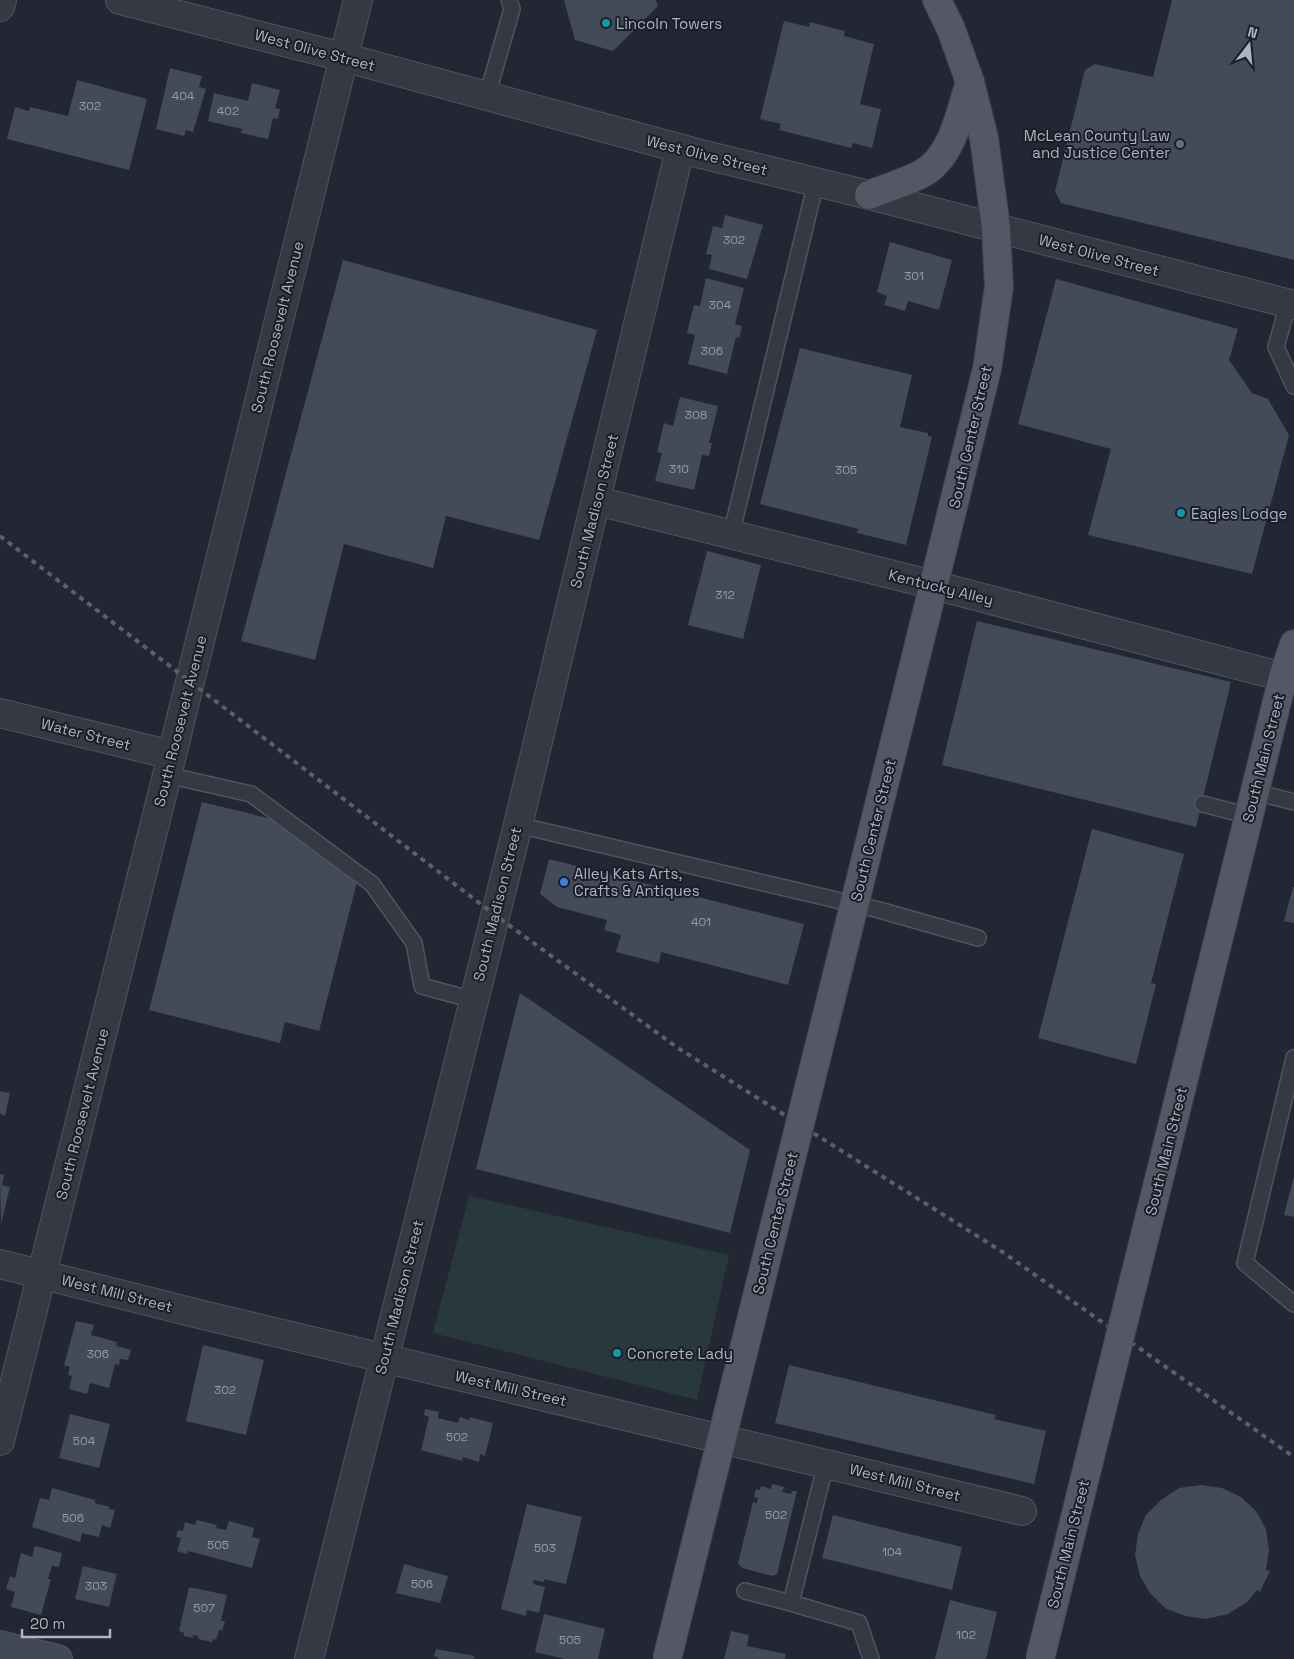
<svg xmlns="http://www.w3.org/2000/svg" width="1294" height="1659" viewBox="0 0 1294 1659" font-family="'Space Grotesk',sans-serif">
<rect width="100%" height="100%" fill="#222733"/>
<path fill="#29383a" d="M469,1196L729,1255L697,1400L433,1333Z"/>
<g fill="#434a58">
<path d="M564,0H656L658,6L613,51L575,40Z"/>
<path d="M1172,0H1294V260L1061,203L1055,191L1085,70L1095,64L1153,77Z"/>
<path d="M784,21L809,27L810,22L845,31L844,36L874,44L860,104L881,109L872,148L853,143L851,148L779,130L781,124L760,119Z"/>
<path d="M170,68L202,76L199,87L206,89L193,132L186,130L184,136L156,129Z"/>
<path d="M77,80L147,99L129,170L7,139L15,107L29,111L30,107L68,116Z"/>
<path d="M252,83L280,90L275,108L280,109L278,119L273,118L268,139L241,133L242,129L208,121L214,93L248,101Z"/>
<path d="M725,215L763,225L747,279L709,269L712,255L706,254L713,226L722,228Z"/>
<path d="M890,242L952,260L939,310L908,301L905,311L884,305L887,296L877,292Z"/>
<path d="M343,260L597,330L539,540L446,516L433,568L344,544L315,660L241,641Z"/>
<path d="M706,278L744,288L735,324L742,326L739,338L736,337L727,374L688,364L695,335L687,333L694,305L700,306Z"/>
<path d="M1056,279L1238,329L1229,360L1252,393L1268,399L1289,435L1252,574L1088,535L1111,449L1018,424Z"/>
<path d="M800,348L912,375L900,427L928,433V436L932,437L906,545L857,533L858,529L760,504Z"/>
<path d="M680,397L718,406L709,443H712L709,456L702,455L694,490L655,481L662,453L657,452L664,423L673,426Z"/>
<path d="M707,551L761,565L743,639L688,625Z"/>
<path d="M977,621L1231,682L1196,827L942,765Z"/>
<path d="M202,802L272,819L357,882L319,1031L285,1022L280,1043L149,1010Z"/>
<path d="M1092,829L1184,854L1151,983L1156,984L1136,1064L1038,1038Z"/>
<path d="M549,859L804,924L788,985L661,952L659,963L616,952L621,935L604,930L607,920L557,907L540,894Z"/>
<path d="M1293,887H1294V923L1284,921Z"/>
<path d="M520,993L750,1150L730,1233L476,1169Z"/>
<path d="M0,1091L10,1093L5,1116L0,1114Z"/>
<path d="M0,1174L4,1175L2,1185L10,1187L1,1224Z"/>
<path d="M1294,1176V1217L1284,1215Z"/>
<path d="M76,1321L94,1325L91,1335L117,1342L116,1346L131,1350L128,1360L120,1359L119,1365L115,1364L109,1388L90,1383L87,1394L69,1389L72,1376L68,1375L70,1367L64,1365Z"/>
<path d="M203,1345L264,1360L246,1435L186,1421Z"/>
<path d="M789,1365L996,1415L994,1419L1046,1431L1034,1484L775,1423Z"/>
<path d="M425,1409L439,1412L438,1418L458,1423L460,1417L469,1420L470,1417L493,1423L485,1456L480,1454L479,1462L463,1457L462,1461L421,1450L429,1417L424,1415Z"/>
<path d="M70,1414L110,1424L99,1468L59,1458Z"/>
<path d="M772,1484L784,1487L782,1492L791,1494L792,1491H797L777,1574L773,1576L742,1568L738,1563L753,1502L757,1503L758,1498L754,1497L756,1489L760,1490L761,1486L771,1489Z"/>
<path d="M1201,1485L1222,1488L1241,1497L1256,1511L1266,1529L1269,1550L1266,1570L1270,1571L1260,1592L1257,1590L1247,1602L1228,1614L1206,1619L1185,1616L1165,1608L1150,1593L1140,1576L1135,1555L1138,1534L1146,1515L1161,1500L1179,1488Z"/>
<path d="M52,1488L95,1500V1503L110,1507L109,1509L115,1510L110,1528L102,1525L99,1537L82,1533L80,1542L32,1527L40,1498L49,1500Z"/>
<path d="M527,1504L582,1517L566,1584L544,1579V1582L534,1580L533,1584L545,1587L539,1613L527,1610L526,1616L501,1609Z"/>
<path d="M833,1515L962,1547L952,1590L822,1558Z"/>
<path d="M197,1520L217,1525L216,1528L226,1530L229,1521L254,1528L252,1537L260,1539L252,1568L188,1551L187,1554L177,1551L181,1538L176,1537L178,1530L183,1531L185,1522L195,1525Z"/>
<path d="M35,1546L62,1553L59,1567L52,1566L48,1579H51L41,1615L11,1607L15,1592L6,1589L10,1576L15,1578L21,1553L32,1557Z"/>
<path d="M404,1564L448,1576L440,1603L396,1593Z"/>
<path d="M83,1566L117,1574L109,1607L75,1599Z"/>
<path d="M189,1587L227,1595L221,1621H225L222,1631L219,1630L216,1640L213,1639L212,1642L198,1639V1636L193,1635V1638L184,1636V1633L179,1631Z"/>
<path d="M950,1600L997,1612L986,1659H935Z"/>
<path d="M544,1614L605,1629L598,1659H565L535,1652Z"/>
<path d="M731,1631L749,1635L747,1646L786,1654L785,1659H724Z"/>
<path d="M436,1649L475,1656L474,1659H438V1657L434,1656Z"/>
</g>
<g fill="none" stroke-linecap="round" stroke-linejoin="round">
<defs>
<g id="service">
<path d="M487,96L512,9L509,0"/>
<path d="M1288,304L1276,347L1294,386"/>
<path d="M731,535L816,182"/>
<path d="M167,775L251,794L372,884L414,943L422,986L473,1000"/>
<path d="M1255,792L1294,802"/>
<path d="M1203,804L1249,816"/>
<path d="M518,825L879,910L978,938"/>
<path d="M1294,1058L1245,1263L1294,1304"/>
<path d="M826,1463L791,1603L859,1623L871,1659"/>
<path d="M745,1591L791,1603"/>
</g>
<g id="minor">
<path d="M120,0L343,57L697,153L869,195L1294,305"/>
<path d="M0,7L2,0"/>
<path d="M597,501L934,585L1283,677"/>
<path d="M0,713L172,755"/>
<path d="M0,1264L199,1314L1022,1511"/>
<path d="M0,1441L167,775L358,0"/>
<path d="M309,1659L518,825L680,149"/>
</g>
<path id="secondary" d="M0,1645L58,1659"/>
<g id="primary">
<path d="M869,195C886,188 907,182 923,173C953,156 960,112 970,82"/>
<path d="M923,628L987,369L999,287L996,228L984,138L970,82L951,29L937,0"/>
<path d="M1242,844L1283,677L1294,644"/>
</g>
</defs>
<use href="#service" stroke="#4f545f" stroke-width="18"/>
<use href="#minor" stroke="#4f545f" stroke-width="30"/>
<use href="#secondary" stroke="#4f545f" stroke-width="30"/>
<use href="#primary" stroke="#3e424e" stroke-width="30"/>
<use href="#service" stroke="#353944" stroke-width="15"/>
<use href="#minor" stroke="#353944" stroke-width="28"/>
<use href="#secondary" stroke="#434857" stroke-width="28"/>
<use href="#primary" stroke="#535864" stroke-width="28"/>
<path stroke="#5b606e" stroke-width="4" stroke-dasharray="5 5" stroke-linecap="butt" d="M0,536L495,915L678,1048L1001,1251L1294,1457"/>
<defs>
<g id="primary-bridge">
<path d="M667,1659L923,628"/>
<path d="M1040,1659L1242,844"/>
</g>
</defs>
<use href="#primary-bridge" stroke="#3e424e" stroke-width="30" stroke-linecap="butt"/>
<use href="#primary-bridge" stroke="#535864" stroke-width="28"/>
</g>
<g fill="#0f9aa8" stroke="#1a1e29" stroke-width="2">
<circle cx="606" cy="23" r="5"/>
<circle cx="1181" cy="513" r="5"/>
<circle cx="617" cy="1353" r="5"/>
</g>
<circle fill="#5c6f8a" stroke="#1a1e29" stroke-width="2" cx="1180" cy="144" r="5"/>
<circle fill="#3f7fe0" stroke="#1a1e29" stroke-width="2" cx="564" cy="882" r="5"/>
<g text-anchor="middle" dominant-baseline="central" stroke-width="4" stroke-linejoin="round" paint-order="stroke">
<g font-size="12" fill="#949aa7">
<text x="183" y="96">404</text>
<text x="90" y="106">302</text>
<text x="228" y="111">402</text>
<text x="734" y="240">302</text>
<text x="914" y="276">301</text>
<text x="720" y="305">304</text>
<text x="712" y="351">306</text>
<text x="696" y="415">308</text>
<text x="679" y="469">310</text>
<text x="846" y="470">305</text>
<text x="725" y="595">312</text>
<text x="701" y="922">401</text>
<text x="98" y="1354">306</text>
<text x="225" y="1390">302</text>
<text x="457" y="1437">502</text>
<text x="84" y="1441">504</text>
<text x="776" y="1515">502</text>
<text x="73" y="1518">506</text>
<text x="218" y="1545">505</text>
<text x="545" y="1548">503</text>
<text x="892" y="1552">104</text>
<text x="422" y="1584">506</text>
<text x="96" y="1586">303</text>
<text x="204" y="1608">507</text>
<text x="966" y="1635">102</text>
<text x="570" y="1640">505</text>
</g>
<g font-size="15" fill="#afb4c1" stroke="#1a1e29" text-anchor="start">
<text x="616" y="23">Lincoln Towers</text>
<text x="1170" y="135" text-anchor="end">McLean County Law<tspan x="1170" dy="17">and Justice Center</tspan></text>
<text x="1191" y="513">Eagles Lodge</text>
<text x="574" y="873">Alley Kats Arts,<tspan x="574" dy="17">Crafts &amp; Antiques</tspan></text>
<text x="627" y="1353">Concrete Lady</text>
</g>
<g font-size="15" fill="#afb4c1" stroke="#1a1e29">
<text transform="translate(315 50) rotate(15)">West Olive Street</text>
<text transform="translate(707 155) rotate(14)">West Olive Street</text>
<text transform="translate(1099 255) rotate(15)">West Olive Street</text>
<text transform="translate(277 327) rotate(-76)">South Roosevelt Avenue</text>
<text transform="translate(970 437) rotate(-77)">South Center Street</text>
<text transform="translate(594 511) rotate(-76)">South Madison Street</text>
<text transform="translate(941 587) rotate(14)">Kentucky Alley</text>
<text transform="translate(180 721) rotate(-76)">South Roosevelt Avenue</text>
<text transform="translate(86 734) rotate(14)">Water Street</text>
<text transform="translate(1263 758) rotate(-76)">South Main Street</text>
<text transform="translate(873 830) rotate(-76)">South Center Street</text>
<text transform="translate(497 904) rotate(-76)">South Madison Street</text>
<text transform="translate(82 1114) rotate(-76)">South Roosevelt Avenue</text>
<text transform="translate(1166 1151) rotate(-76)">South Main Street</text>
<text transform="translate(775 1223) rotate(-76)">South Center Street</text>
<text transform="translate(117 1293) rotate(14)">West Mill Street</text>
<text transform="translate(399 1297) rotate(-76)">South Madison Street</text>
<text transform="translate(511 1388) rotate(13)">West Mill Street</text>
<text transform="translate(905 1482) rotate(14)">West Mill Street</text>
<text transform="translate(1068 1544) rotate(-76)">South Main Street</text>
</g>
</g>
<g transform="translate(1249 45) rotate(16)" stroke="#1a1e29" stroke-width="4" paint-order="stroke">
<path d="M0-4L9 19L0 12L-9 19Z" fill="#afb4c1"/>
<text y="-8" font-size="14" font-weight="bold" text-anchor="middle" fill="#afb4c1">N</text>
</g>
<path d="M22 1629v8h88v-8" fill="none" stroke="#afb4c1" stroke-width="2.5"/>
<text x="30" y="1629" font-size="15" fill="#afb4c1" stroke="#1a1e29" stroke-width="4" paint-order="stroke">20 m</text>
</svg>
